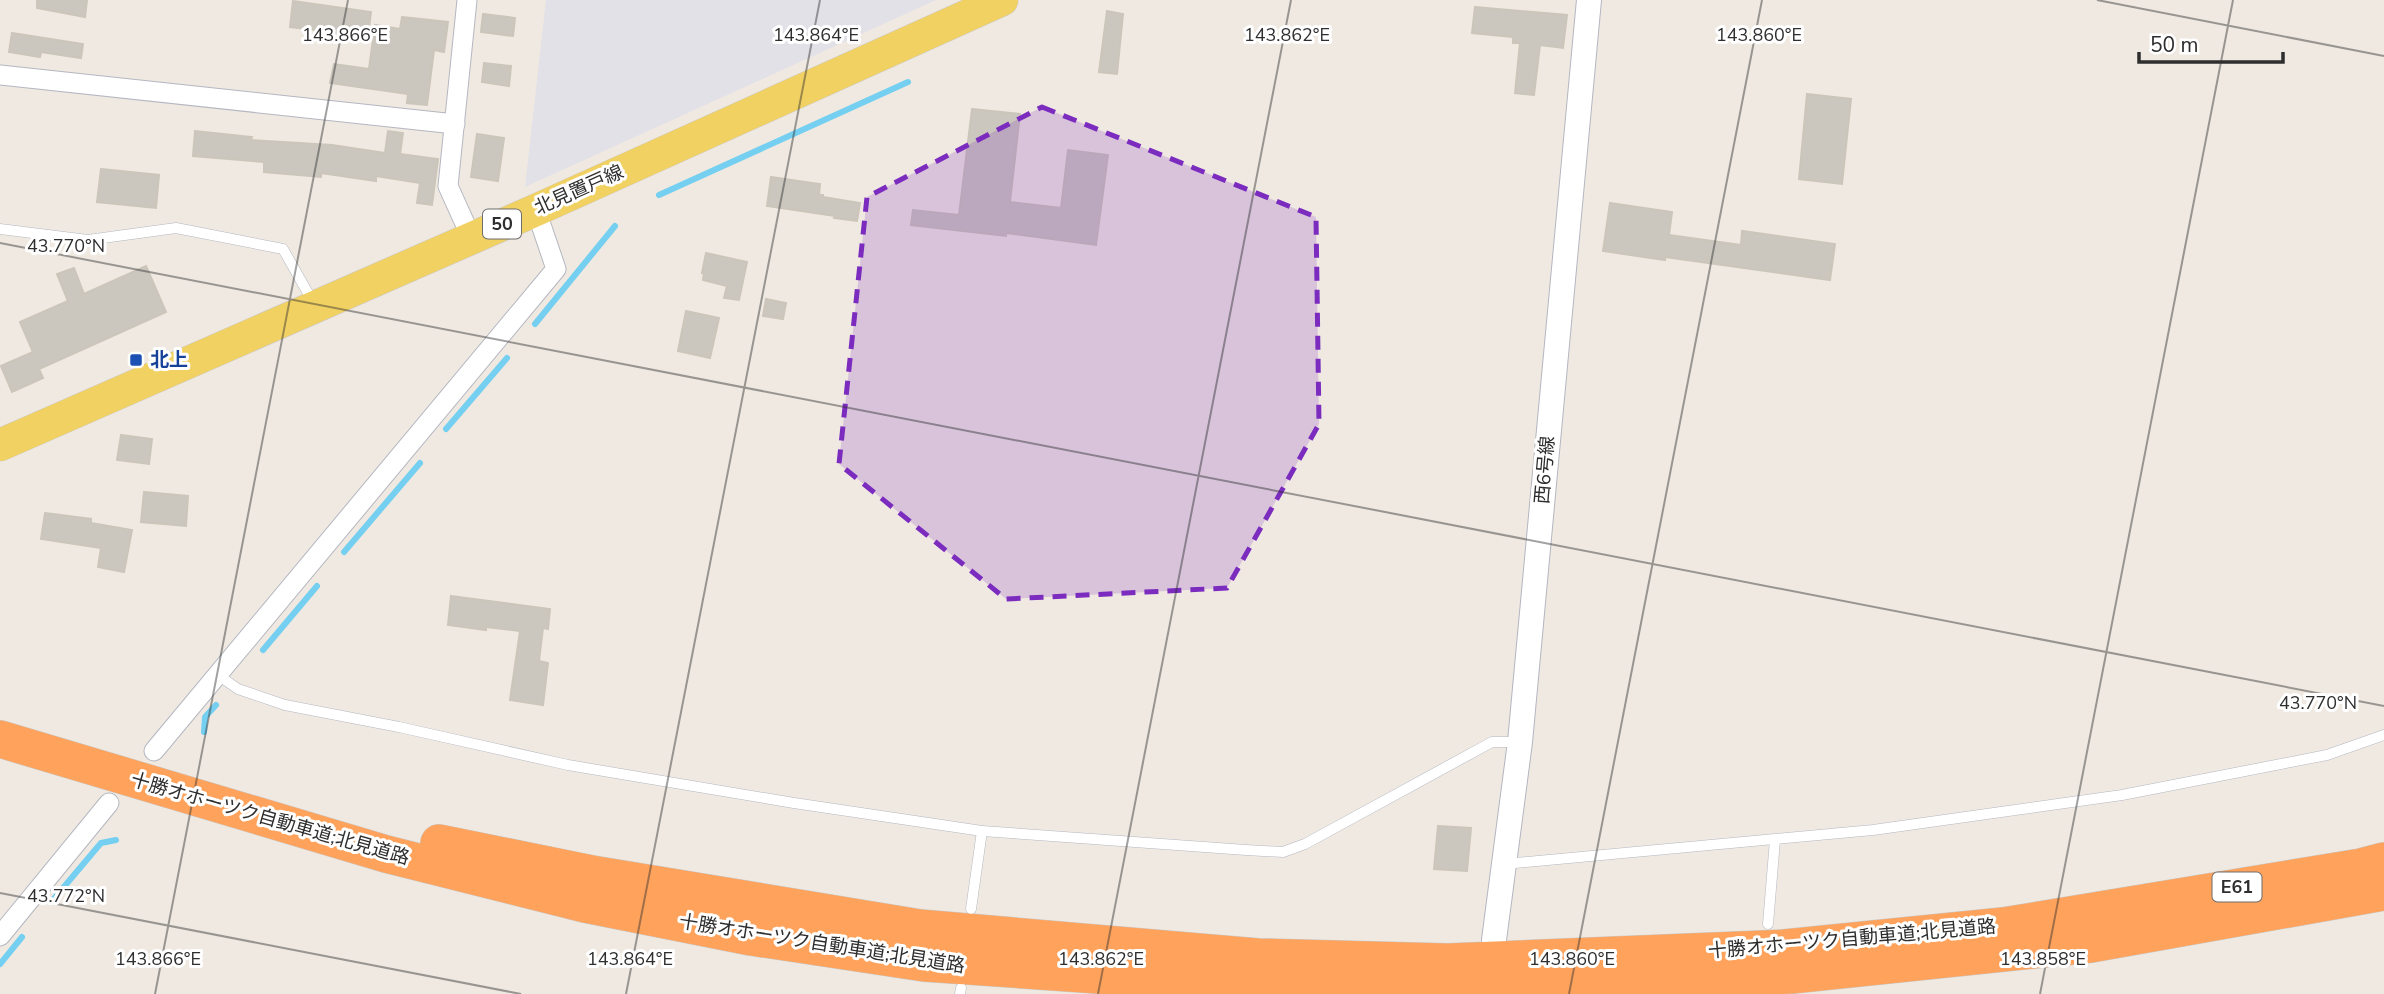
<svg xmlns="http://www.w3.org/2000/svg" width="2384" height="994" viewBox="0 0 2384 994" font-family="'Nunito Sans','Noto Sans JP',sans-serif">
<rect width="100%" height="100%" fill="#efe9e1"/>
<path fill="#e3e1e8" d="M546,0H936L525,187Z"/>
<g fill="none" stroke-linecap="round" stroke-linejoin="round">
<g stroke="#75cff0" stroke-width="6">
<path d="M659,195L908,82"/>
<path d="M535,324L615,226"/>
<path d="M446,429L507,358"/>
<path d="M344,552L420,463"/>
<path d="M263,650L317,586"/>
<path d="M204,732L205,717L216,705"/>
<path d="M52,901L101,843L116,840"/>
<path d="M0,964L22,937"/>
</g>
</g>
<g fill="#cbc7bf" stroke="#cbc5ba" stroke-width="2">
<path d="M37,0H87L85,17L37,8Z"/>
<path d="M293,1L371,12L368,36L290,27Z"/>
<path d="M1475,7L1567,15L1563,48L1540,45L1534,95L1515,93L1520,43H1513V37L1472,33Z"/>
<path d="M1107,11L1123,14L1117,74L1099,72Z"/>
<path d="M483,14L515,18L513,36L481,32Z"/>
<path d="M402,17L448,22L444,52L434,50L427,105L407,103L408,94L330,83L334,64L369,69L375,25L400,29Z"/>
<path d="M12,33L83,44L81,58L41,52L40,57L9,52Z"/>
<path d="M484,63L511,66L509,86L482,82Z"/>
<path d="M1807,94L1851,99L1842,184L1799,179Z"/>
<path d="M972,109L1020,114L1010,202L1061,208L1068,150L1108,155L1096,245L1006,233V236L911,225L913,210L959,215Z"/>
<path d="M195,131L252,137L251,140L332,145L385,153L388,131L403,133L400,154L438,159L432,205L417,203L420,183L376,176V181L321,173V177L264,172V162L193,156Z"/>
<path d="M477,134L504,138L498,181L471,177Z"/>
<path d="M101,169L159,175L156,208L97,202Z"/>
<path d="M771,177L820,184L819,195H823V197L860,203L857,221L834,218L835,216L767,206Z"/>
<path d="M1610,203L1672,212L1669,235L1741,245L1742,231L1835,244L1830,280L1665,257V260L1603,251Z"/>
<path d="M706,253L747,262L739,300L724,298L727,286L703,280L704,273H702Z"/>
<path d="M146,266L166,312L39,369L43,378L12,392L1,366L33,352L20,322L68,301L57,274L74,268L84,294Z"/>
<path d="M766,299L786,303L783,319L763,316Z"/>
<path d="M686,311L719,318L710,358L678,351Z"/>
<path d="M121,435L152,439L149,464L117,460Z"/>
<path d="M144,492L188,496L186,526L141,522Z"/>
<path d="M45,513L91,519V523L132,530L124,572L98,567L101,548L41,539Z"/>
<path d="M451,596L550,609L548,629L543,628L539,661L548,663L543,705L510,700L520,631L486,627V630L448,625Z"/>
<path d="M1438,826L1471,828L1467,871L1434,869Z"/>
</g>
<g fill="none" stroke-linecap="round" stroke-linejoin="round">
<defs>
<g id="service">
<path d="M0,229L88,240L176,228L283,249L313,302"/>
<path d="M218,675L238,689L285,705L399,727L568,765L794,803L982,831L1246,850L1283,852L1305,844L1492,742H1518"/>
<path d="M1504,864L1873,830L2122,795L2327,755L2384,735"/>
<path d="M971,909L982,831"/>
<path d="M1768,924L1775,840"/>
<path d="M960,994L961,988"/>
</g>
<g id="minor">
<path d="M467,0L448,186L471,237"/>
<path d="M0,75L455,124"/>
<path d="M154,751L556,269L536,210"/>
<path d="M0,936L109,803"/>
</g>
<path id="tertiary" d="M1494,940L1520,742L1589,0"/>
<path id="primary" d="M0,445L536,210L1002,0"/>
<g id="motorway">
<path d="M0,739L386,854L585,904L751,937L924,963L1254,986L1453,991L1792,975L2091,944L2384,892"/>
<path d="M439,843L592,874L920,928L1258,957L1448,962L1784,948L2003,926L2361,867L2384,861"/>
</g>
</defs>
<use href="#service" stroke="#b4b7c1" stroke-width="11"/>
<use href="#minor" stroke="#b4b7c1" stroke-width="21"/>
<use href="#tertiary" stroke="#b4b7c1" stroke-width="26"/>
<use href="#primary" stroke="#c9c9c9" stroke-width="33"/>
<use href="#motorway" stroke="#c9c9c9" stroke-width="38"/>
<use href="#service" stroke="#fff" stroke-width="10"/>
<use href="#minor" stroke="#fff" stroke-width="19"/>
<use href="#tertiary" stroke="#fff" stroke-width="24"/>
<use href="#primary" stroke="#f2d163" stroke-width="32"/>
<use href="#motorway" stroke="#ffa35c" stroke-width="37"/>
</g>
<path fill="#7b2cbf" fill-opacity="0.2" stroke="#7b2cbf" stroke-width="5" stroke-dasharray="14 9" stroke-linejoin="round" d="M1042,107L1316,217L1319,424L1227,588L1006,599L839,464L867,197Z"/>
<path fill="none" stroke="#2e2e2e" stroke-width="2" stroke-opacity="0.45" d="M2097,0L2384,56M0,243L2384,706M0,893L521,994M155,994L348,0M626,994L820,0M1098,994L1291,0M1569,994L1762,0M2040,994L2233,0"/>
<rect fill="#1a4fb4" stroke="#fff" stroke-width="2.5" x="129" y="353" width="14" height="14" rx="3.5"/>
<g text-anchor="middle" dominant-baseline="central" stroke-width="6" stroke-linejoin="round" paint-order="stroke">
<g fill="#fff" stroke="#6d6d6d" stroke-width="2">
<rect x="483" y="209.5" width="38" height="29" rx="5"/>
<rect x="2212.5" y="872.5" width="49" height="29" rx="5"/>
</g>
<g font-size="18" font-weight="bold" fill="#2e2e2e">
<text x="502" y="224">50</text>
<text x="2237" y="887">E61</text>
</g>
<g font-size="19" fill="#2e2e2e" stroke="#fff">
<text transform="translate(579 190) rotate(-24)">北見置戸線</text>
<text transform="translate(1545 470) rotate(-85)">西6号線</text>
<text transform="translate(270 819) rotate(16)">十勝オホーツク自動車道;北見道路</text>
<text transform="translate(1852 939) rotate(-5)">十勝オホーツク自動車道;北見道路</text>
<text transform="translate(822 944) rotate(9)">十勝オホーツク自動車道;北見道路</text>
</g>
<g font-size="19" font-weight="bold" fill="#164399" stroke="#fff" text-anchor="start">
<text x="150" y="360">北上</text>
</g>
</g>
<g font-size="18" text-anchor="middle" fill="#2e2e2e" stroke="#fff" stroke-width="6" stroke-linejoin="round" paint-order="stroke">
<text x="345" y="41">143.866°E</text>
<text x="816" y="41">143.864°E</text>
<text x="1287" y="41">143.862°E</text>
<text x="1759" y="41">143.860°E</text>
<text x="66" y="252">43.770°N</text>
<text x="2318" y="709">43.770°N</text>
<text x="66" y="902">43.772°N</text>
<text x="158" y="965">143.866°E</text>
<text x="630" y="965">143.864°E</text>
<text x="1101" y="965">143.862°E</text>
<text x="1572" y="965">143.860°E</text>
<text x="2043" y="965">143.858°E</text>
</g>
<path d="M2139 52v10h144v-10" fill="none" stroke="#2e2e2e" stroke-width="3.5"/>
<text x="2150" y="52" font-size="21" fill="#2e2e2e" stroke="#ffffff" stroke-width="5" paint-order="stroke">50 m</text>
</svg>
